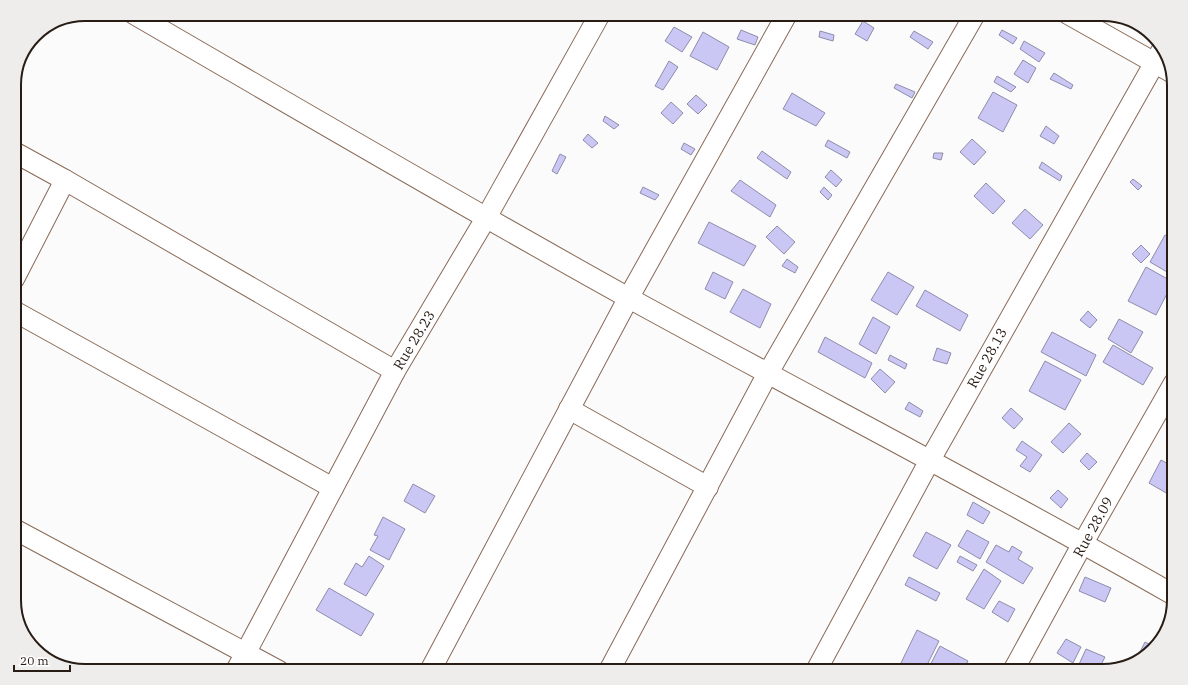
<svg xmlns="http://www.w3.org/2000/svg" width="1188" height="685" viewBox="0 0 1188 685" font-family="'IBM Plex Serif',serif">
<rect width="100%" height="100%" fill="#fbfbfb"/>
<g fill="#cac7f4" stroke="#8e8cac">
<path d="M841,14H849L851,17L844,20Z"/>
<path d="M863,21L874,28L867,41L855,34Z"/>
<path d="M674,27L692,37L682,52L665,41Z"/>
<path d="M741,30L758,37L755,45L737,39Z"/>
<path d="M1002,30L1017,38L1013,44L999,35Z"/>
<path d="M820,31L834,35L833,41L819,37Z"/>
<path d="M914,31L933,42L928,49L910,37Z"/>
<path d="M703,32L729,47L717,70L690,56Z"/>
<path d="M1024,41L1045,53L1039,62L1020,49Z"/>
<path d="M1023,60L1036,68L1028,83L1014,74Z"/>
<path d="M669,61L678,67L663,90L655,86Z"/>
<path d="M1054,73L1073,85L1071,89L1050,79Z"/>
<path d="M997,76L1016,87L1011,92L994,82Z"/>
<path d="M896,84L915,92L912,98L894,88Z"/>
<path d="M993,92L1017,105L1003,132L978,118Z"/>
<path d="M792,93L825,113L816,126L783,109Z"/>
<path d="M696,95L707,105L698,114L687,104Z"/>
<path d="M671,102L683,113L673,124L661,113Z"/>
<path d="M605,116L619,125L614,129L603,121Z"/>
<path d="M1046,126L1059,136L1054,144L1040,136Z"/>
<path d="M588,134L598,143L592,148L583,140Z"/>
<path d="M972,139L986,152L974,165L960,152Z"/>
<path d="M828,140L850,152L847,158L825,146Z"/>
<path d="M684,143L695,149L691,155L681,149Z"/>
<path d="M762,151L791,172L787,179L757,158Z"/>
<path d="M934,153H943L941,160L933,158Z"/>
<path d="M560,154L566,157L557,174L552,171Z"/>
<path d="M1042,162L1062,176L1060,181L1039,168Z"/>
<path d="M831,170L842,180L836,187L825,177Z"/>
<path d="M1133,179L1142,186L1138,190L1130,182Z"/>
<path d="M740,180L776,205L770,217L731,191Z"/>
<path d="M986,183L1005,201L993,214L974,196Z"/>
<path d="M643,187L659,195L655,200L640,193Z"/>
<path d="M824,187L832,195L828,200L820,192Z"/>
<path d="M1025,209L1043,225L1030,239L1012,223Z"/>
<path d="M709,222L756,246L744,266L698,243Z"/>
<path d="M777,226L795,242L784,254L766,237Z"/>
<path d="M1165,235L1174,240V276L1150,262Z"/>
<path d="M1141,245L1150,254L1141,263L1132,254Z"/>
<path d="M787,259L798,267L795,273L782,266Z"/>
<path d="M1146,267L1173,282L1156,315L1128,301Z"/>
<path d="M713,272L733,282L725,299L705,289Z"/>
<path d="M888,272L914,287L897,315L871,300Z"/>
<path d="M743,289L771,304L760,328L730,312Z"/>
<path d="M925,290L968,315L960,331L916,306Z"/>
<path d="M1088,311L1097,320L1090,328L1080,320Z"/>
<path d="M873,317L890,327L876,354L859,344Z"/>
<path d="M1119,319L1143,332L1131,353L1108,339Z"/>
<path d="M1052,332L1096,355L1086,376L1041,352Z"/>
<path d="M825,337L872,363L865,378L818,352Z"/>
<path d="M1113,345L1153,368L1143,385L1103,362Z"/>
<path d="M937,348L951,353L947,364L933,360Z"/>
<path d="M890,355L907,364L905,369L888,360Z"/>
<path d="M1045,361L1081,380L1065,410L1029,391Z"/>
<path d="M880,369L895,382L885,393L871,379Z"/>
<path d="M909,402L923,411L920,417L905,409Z"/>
<path d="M1011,408L1023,419L1014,429L1002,418Z"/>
<path d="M1069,423L1081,434L1063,453L1051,442Z"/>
<path d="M1022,441L1042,455L1030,472L1020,466L1027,457L1016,450Z"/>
<path d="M1087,453L1097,462L1089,470L1080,461Z"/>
<path d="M1161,460L1174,467V482L1168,494L1149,483Z"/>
<path d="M413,484L435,496L425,513L404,501Z"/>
<path d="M1058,490L1068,499L1061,508L1050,498Z"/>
<path d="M973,502L990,512L983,524L967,515Z"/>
<path d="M383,517L405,529L389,560L370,550L378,536L374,535Z"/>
<path d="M967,530L989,542L980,559L958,546Z"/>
<path d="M926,532L951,545L937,569L913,556Z"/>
<path d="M996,545L1009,552L1012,546L1022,552L1018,559L1033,568L1023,584L986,562Z"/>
<path d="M369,556L384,566L366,596L344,584L356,563L362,567Z"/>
<path d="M960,556L977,565L973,571L957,562Z"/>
<path d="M984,569L1001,581L984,609L966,599Z"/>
<path d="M909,577L940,593L936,601L905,585Z"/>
<path d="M1085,577L1111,588L1105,602L1079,591Z"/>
<path d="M329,588L374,614L361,636L316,610Z"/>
<path d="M999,601L1015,609L1008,622L992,612Z"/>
<path d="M917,630L939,641L924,671H912L900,665Z"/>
<path d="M1066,639L1081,647L1073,663L1057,653Z"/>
<path d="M1145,642L1153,646L1139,661L1135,662Z"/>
<path d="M940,646L968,661L963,671H927Z"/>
<path d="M1086,649L1105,657L1098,671H1076Z"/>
</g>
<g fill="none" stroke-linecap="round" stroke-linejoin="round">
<defs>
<g id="street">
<path d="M134,14C298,109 461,205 627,297C809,397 994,492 1174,595"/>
<path d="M1068,14L1171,72"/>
<path d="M14,152L65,180L395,371"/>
<path d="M14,279L65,180"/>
<path d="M14,311L333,488"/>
<path d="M569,409L708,487"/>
<path d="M14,529L279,671"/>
<path d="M236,671L395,371L486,218L600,14"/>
<path d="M430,671L629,297L787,14"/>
<path d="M609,671L768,373L975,14"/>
<path d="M816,671L930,460L1163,48"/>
<path d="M1013,671L1083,543L1174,383"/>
</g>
</defs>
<use href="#street" stroke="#886a57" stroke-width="22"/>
<use href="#street" stroke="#fff" stroke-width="20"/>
</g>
<g text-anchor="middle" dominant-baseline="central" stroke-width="3.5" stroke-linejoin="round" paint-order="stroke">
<g font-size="14" fill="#281c14" stroke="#fff">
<text transform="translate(414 340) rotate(-59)">Rue 28.23</text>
<text transform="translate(987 358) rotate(-61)">Rue 28.13</text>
<text transform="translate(1093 527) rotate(-61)">Rue 28.09</text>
</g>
</g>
<path d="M0 0H1188V685H0ZM85 21H1103A64 64 0 0 1 1167 85V600A64 64 0 0 1 1103 664H85A64 64 0 0 1 21 600V85A64 64 0 0 1 85 21Z" fill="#eeedec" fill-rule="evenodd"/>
<path fill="none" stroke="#281c14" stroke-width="2" d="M85 21H1103A64 64 0 0 1 1167 85V600A64 64 0 0 1 1103 664H85A64 64 0 0 1 21 600V85A64 64 0 0 1 85 21Z"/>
<path d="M14 665v6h56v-6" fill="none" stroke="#281c14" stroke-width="2"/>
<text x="20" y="665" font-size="12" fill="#281c14" stroke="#ffffff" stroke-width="3" paint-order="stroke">20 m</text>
</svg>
